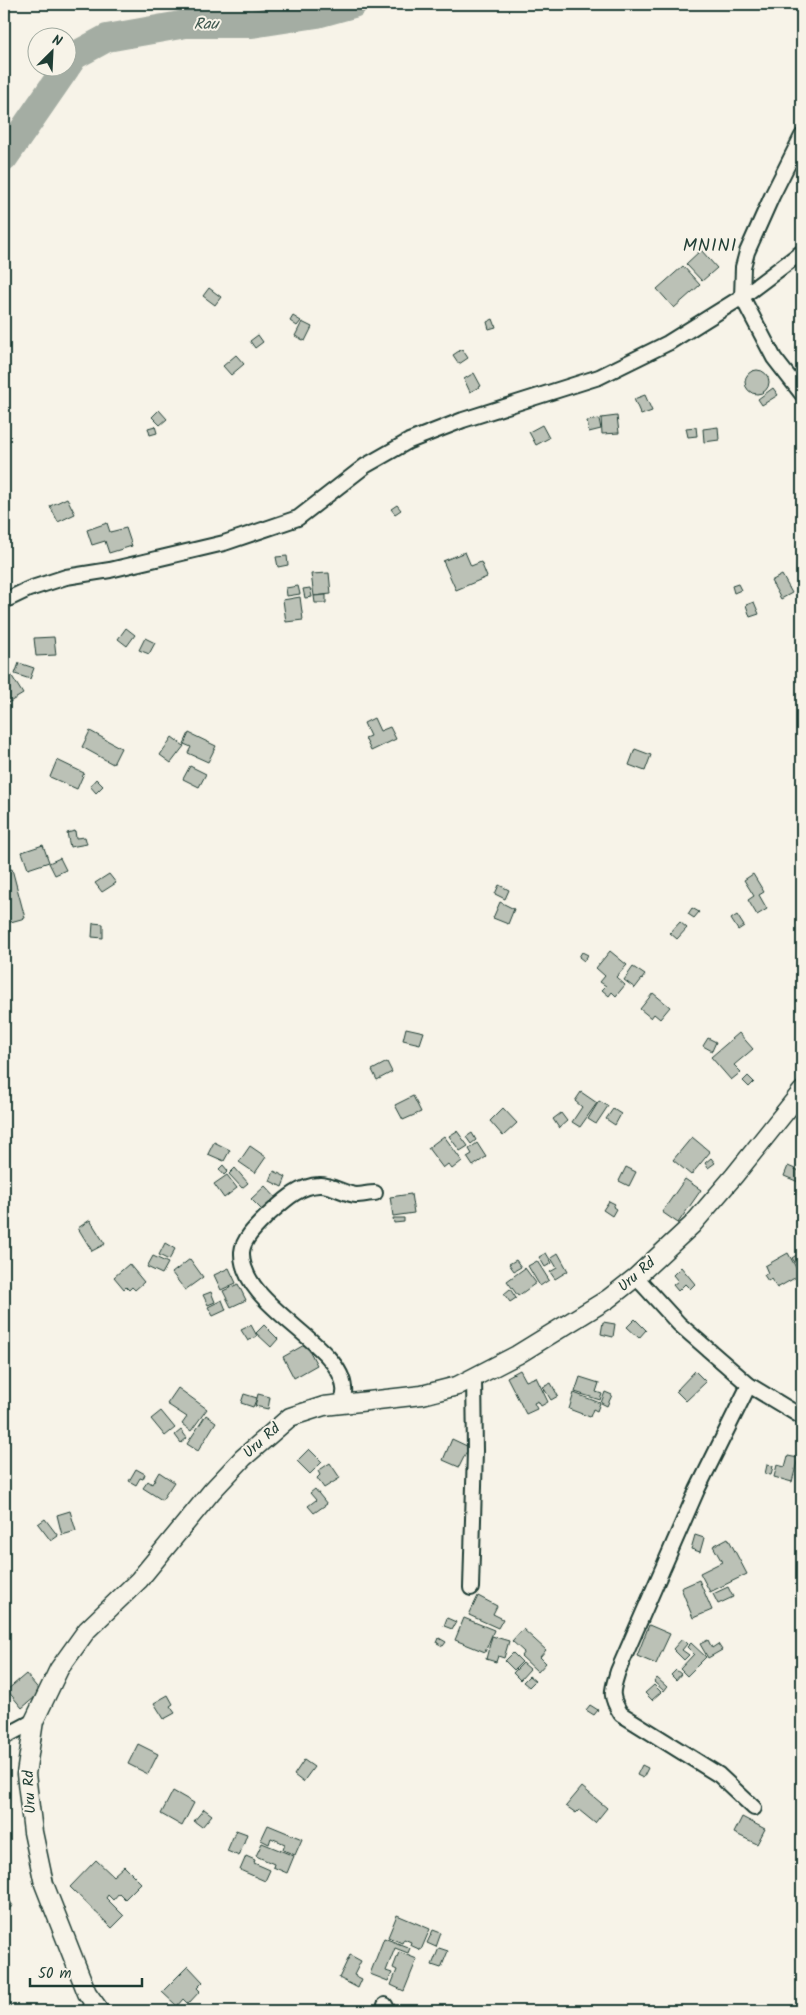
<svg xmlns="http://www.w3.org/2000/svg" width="806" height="2015" viewBox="0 0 806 2015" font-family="Kalam,sans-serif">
<rect width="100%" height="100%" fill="#f7f3e8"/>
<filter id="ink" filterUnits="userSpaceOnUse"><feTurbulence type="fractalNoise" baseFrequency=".02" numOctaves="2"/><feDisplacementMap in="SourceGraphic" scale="10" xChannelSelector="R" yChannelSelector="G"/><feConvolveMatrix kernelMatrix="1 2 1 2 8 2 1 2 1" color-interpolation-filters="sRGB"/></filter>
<g filter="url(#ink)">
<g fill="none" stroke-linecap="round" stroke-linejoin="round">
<g stroke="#a4ada3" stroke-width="28">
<path d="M68,65L74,56L107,38L186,24H252L317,14L353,4"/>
<path d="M4,158L66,68"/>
</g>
</g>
<g fill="#bbc1b6" stroke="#1f3d34">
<path d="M701,250L717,268L702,281L686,264Z"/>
<path d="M683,266L700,285L674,308L657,289Z"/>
<path d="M209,288L221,297L215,305L203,296Z"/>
<path d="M293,316L301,321L297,326L290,321Z"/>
<path d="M493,319L496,327L489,329L487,322Z"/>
<path d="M302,322L312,327L305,341L295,336Z"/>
<path d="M258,335L263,342L255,348L250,341Z"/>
<path d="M462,349L468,358L459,364L453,355Z"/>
<path d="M236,355L244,364L231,375L223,366Z"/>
<circle cx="757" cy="382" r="12"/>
<path d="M474,373L481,386L470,392L464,379Z"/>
<path d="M773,388L778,395L762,405L758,399Z"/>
<path d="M645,395L652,411L641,415L634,399Z"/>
<path d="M159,410L167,419L160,425L152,417Z"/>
<path d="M617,416L619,433L602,434L601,418Z"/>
<path d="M599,419L601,429L589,432L587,421Z"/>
<path d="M542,425L549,438L536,445L529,432Z"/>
<path d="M155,426L157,433L150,435L148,428Z"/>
<path d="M696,427L697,436L688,437L686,428Z"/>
<path d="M718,427L719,440L704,442L703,429Z"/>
<path d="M67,498L75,514L58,522L50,506Z"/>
<path d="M397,505L401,510L395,514L391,509Z"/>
<path d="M107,523L110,532L126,528L132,546L109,553L105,541L92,545L87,530Z"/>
<path d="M465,552L471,566L481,562L487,577L456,590L443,561Z"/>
<path d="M287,556L288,565L278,567L276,557Z"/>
<path d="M329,573L331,594L314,596L311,574Z"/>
<path d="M782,575L792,593L781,599L771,581Z"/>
<path d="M738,584L741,590L734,593L732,586Z"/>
<path d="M298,586L300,594L287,596L286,588Z"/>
<path d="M310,588L312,597L305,598L303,589Z"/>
<path d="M326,595V603H315L314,596Z"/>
<path d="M300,597L303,620L286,622L283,600Z"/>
<path d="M754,602L759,614L750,617L746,605Z"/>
<path d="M126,628L135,635L127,646L118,639Z"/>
<path d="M54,637L56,655L36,656L34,638Z"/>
<path d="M145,638L155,643L149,654L139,650Z"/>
<path d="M19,663L34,668L30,679L15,674Z"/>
<path d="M8,670L23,694L8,703L4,696V673Z"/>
<path d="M374,718L380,731L390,727L396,739L371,751L365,738L370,736L364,723Z"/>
<path d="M90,731L121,748L113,764L82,747Z"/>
<path d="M189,733L216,746L208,762L188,753L191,747L184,744Z"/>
<path d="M172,737L184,746L171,763L160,755Z"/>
<path d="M635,749L651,755L645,771L629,765Z"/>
<path d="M57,760L84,773L77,789L50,777Z"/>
<path d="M190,766L206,774L199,787L183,779Z"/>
<path d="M96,779L103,786L96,793L90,786Z"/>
<path d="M75,831L76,838L85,837L87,844L70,847L67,833Z"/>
<path d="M43,845L49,862L28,869L22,852Z"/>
<path d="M60,858L66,870L55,875L49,863Z"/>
<path d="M12,869L25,918L7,923L4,912V871Z"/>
<path d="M109,874L116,883L102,892L95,883Z"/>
<path d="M753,874L764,892L759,895L767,909L757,915L748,900L754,896L744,880Z"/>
<path d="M499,885L509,890L505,899L495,894Z"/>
<path d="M500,902L514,909L508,924L493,918Z"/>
<path d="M692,908L699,912L694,918L688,914Z"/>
<path d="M737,915L744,926L738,930L731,919Z"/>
<path d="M680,922L687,928L677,939L670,933Z"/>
<path d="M93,923L103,924V938L92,937Z"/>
<path d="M610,951L627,965L616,977L625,985L616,996L612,992L609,996L602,990L606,986L600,982L605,976L596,968Z"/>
<path d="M582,952L588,955L584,961L579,957Z"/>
<path d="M633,967L645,975L635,988L624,980Z"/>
<path d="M653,993L670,1007L660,1019L654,1014L651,1018L640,1009Z"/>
<path d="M406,1028L424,1032L420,1044L403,1040Z"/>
<path d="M739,1033L753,1049L734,1065L741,1072L731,1080L711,1057Z"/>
<path d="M708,1038L716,1042L712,1051L703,1046Z"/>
<path d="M387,1062L392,1072L377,1080L372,1070Z"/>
<path d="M748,1076L754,1082L749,1087L743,1081Z"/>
<path d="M581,1092L597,1103L580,1127L572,1122L582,1107L575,1101Z"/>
<path d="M413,1096L421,1112L403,1120L395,1105Z"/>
<path d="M599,1101L608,1106L596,1124L588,1119Z"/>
<path d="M503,1108L517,1123L503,1136L490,1121Z"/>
<path d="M613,1109L621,1114L615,1125L606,1119Z"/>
<path d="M561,1113L567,1121L559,1128L553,1119Z"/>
<path d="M457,1131L468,1146L460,1151L449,1136Z"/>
<path d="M472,1133L476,1140L471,1144L466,1137Z"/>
<path d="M444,1136L462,1161L452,1169L448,1164L443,1168L428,1148Z"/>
<path d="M692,1137L710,1152L691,1175L673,1160Z"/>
<path d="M214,1142L230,1150L224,1161L208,1154Z"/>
<path d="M477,1143L486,1157L473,1166L467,1157L472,1154L469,1149Z"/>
<path d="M250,1146L266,1157L255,1173L239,1162Z"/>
<path d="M711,1158L715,1163L708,1168L705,1163Z"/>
<path d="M223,1165L228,1171L224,1175L219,1169Z"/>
<path d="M788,1166L802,1172L801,1183L784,1176Z"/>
<path d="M626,1167L636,1172L629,1186L619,1181Z"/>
<path d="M235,1168L248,1183L242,1188L229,1174Z"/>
<path d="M274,1171L286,1177L282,1187L270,1181Z"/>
<path d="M227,1175L237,1188L224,1198L214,1184Z"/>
<path d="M685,1179L701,1190L678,1223L662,1212Z"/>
<path d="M265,1186L279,1201L266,1214L251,1199Z"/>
<path d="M411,1194L414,1213L393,1216L390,1197Z"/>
<path d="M609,1201L615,1204L613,1207L616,1209L612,1216L603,1210Z"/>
<path d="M393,1218H404V1222L394,1223Z"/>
<path d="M90,1220L105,1244L92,1251L78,1228Z"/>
<path d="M165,1243L175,1249L169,1260L159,1255Z"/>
<path d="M801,1252L802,1254V1266L799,1261L796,1264L792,1258Z"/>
<path d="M546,1253L552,1263L545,1267L539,1257Z"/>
<path d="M558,1253L568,1271L555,1279L550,1272L557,1268L551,1258Z"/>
<path d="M788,1253L800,1275L777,1288L771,1279L768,1281L764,1275L768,1273L765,1266Z"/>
<path d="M153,1256L168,1263L162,1274L147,1267Z"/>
<path d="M190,1259L203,1277L185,1290L172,1273Z"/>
<path d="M516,1260L521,1267L514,1271L509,1264Z"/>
<path d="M537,1261L549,1280L540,1286L528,1266Z"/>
<path d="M129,1264L144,1282L135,1290L132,1287L129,1290L126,1287L124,1289L114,1277Z"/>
<path d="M681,1267L695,1284L690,1289L685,1284L678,1291L673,1285L678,1281L673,1275Z"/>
<path d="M229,1268L236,1283L221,1290L214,1275Z"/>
<path d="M525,1268L536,1283L518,1296L507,1281Z"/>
<path d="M238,1284L246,1300L231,1307L223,1291Z"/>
<path d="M510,1289L516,1298L510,1302L504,1294Z"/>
<path d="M211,1292L215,1302L208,1305L203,1295Z"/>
<path d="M222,1300L226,1310L213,1316L208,1307Z"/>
<path d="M635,1319L646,1330L639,1338L627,1327Z"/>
<path d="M603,1322L615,1324L613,1337L601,1334Z"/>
<path d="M251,1325L257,1336L248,1341L241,1330Z"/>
<path d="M264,1325L278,1339L271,1347L256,1333Z"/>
<path d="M306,1344L317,1365L294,1378L283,1357Z"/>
<path d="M520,1370L526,1381L536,1377L548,1402L541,1406L538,1401L534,1403L537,1409L526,1414L507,1377Z"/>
<path d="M695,1371L706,1382L686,1401L676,1391Z"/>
<path d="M580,1377L599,1383L596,1392L602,1394L600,1400L575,1392Z"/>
<path d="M551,1383L558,1396L551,1400L543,1387Z"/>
<path d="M178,1388L207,1409L191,1431L182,1424L187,1417L167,1404Z"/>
<path d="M605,1392L612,1395L607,1406L601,1403Z"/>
<path d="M574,1393L600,1403L597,1411L593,1409L590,1417L569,1409Z"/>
<path d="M244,1394L257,1398L253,1407L241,1403Z"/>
<path d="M258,1394L270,1397L268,1409L255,1406Z"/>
<path d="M161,1411L175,1428L165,1436L151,1419Z"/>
<path d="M206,1415L216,1422L198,1451L187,1444Z"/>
<path d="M181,1430L187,1438L181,1443L175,1435Z"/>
<path d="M452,1439L469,1447L459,1467L443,1460Z"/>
<path d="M309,1449L322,1462L310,1474L297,1461Z"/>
<path d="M788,1456L798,1458L792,1482L774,1477L777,1465L785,1467Z"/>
<path d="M330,1463L340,1478L324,1488L317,1478L320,1475L318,1471Z"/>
<path d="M767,1465L773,1466L771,1475L765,1474Z"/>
<path d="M136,1469L145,1474L143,1479L140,1478L136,1485L129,1481Z"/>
<path d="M159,1472L174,1482L162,1500L143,1488L148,1481L152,1484Z"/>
<path d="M315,1489L327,1504L314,1513L308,1506L316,1500L310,1493Z"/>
<path d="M70,1511L76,1531L62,1535L57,1515Z"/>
<path d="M45,1519L58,1536L51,1541L38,1524Z"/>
<path d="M695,1535L704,1538L700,1552L691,1549Z"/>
<path d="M728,1538L747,1574L710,1592L700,1573L722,1562L713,1546Z"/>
<path d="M699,1580L712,1610L693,1618L681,1588Z"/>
<path d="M728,1587L733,1597L718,1604L713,1594Z"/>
<path d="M478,1596L497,1606L493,1614L503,1619L498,1628L469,1615Z"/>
<path d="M447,1618L456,1622L452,1629L444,1626Z"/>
<path d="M464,1618L494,1630L485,1652L455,1640Z"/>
<path d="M649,1625L670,1634L656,1664L637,1656Z"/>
<path d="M523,1629L546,1650L540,1657L546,1663L538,1672L521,1656L524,1652L512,1641Z"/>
<path d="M492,1636L509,1641L504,1658L498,1656L496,1662L486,1659Z"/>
<path d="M439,1638L446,1642L443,1646L437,1643Z"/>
<path d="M682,1639L687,1644L682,1650L689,1655L684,1660L673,1649Z"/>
<path d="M708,1640L712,1648L718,1644L722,1650L708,1658L700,1644Z"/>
<path d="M691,1643L706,1657L687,1676L680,1669L694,1654L687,1647Z"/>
<path d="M513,1653L522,1662L514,1670L505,1661Z"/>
<path d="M523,1663L530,1669L520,1680L513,1673Z"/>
<path d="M676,1670L681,1674L676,1680L671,1675Z"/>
<path d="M26,1674L41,1692L22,1708L7,1690Z"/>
<path d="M529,1676L535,1681L529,1687L523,1682Z"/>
<path d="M657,1678L667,1687L664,1691L654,1682Z"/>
<path d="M654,1685L661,1692L652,1700L645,1693Z"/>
<path d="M168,1695L173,1704L170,1706L175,1713L164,1719L154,1703Z"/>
<path d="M590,1705L598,1710L594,1715L586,1710Z"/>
<path d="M138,1744L158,1754L148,1774L128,1764Z"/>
<path d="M304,1760L314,1767L303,1782L294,1775Z"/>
<path d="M642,1765L648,1768L643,1778L637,1775Z"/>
<path d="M582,1787L607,1808L595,1823L579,1810L576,1813L566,1806Z"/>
<path d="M173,1791L194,1803L182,1826L161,1814Z"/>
<path d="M204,1809L212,1815L202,1827L194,1821Z"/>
<path d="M742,1817L765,1829L757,1844L734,1833Z"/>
<path d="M268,1825L302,1839L295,1855L283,1850L285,1844L271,1838L269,1844L261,1840Z"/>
<path d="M236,1830L247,1834L239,1856L227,1851Z"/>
<path d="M262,1843L294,1856L287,1873L273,1867L274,1864L256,1856Z"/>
<path d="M246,1856L255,1860L254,1863L270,1870L265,1881L240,1870Z"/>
<path d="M96,1860L113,1876L124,1866L141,1883L125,1899L119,1893L113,1900L108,1895L106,1898L124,1916L112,1928L70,1887Z"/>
<path d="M8,1898L13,1906L5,1910L4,1901Z"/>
<path d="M397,1915L430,1929L421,1950L410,1945L411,1942L404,1939L402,1943L388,1937Z"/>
<path d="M433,1930L441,1933L436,1947L427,1943Z"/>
<path d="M384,1938L410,1948L408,1953L395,1948L386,1971L392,1973L388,1981L370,1974Z"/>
<path d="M439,1948L448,1951L441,1968L432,1965Z"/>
<path d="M399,1952L417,1959L404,1991L391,1985L397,1970L393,1968Z"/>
<path d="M350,1955L361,1961L354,1975L362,1979L358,1988L339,1978Z"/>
<path d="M188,1966L203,1982L197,1988L200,1991L188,2004L183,1999L177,2006L162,1992Z"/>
</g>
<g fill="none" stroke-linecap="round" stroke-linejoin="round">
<defs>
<g id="minor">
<path d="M802,136L772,196L747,252L743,267L742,297L774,358L802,394"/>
<path d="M4,601L29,589L66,577L110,570L224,543L298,518L365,466L409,441L463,420L599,377L668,343L742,297L802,252"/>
<path d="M636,1277L679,1324L749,1385L802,1417"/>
<path d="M749,1385L697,1490L618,1671C612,1691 609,1695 621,1714L719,1775L754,1808"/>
<path d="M342,1403C343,1399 345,1393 344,1388C341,1343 240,1306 242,1252C243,1238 259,1224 268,1215C283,1202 298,1186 319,1185C331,1184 344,1194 356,1195C362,1195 369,1193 375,1193"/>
<path d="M471,1588L475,1451L474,1378"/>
<path d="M4,1737L34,1721"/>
<path d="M385,2005L388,2011"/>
</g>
<path id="tertiary" d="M100,2011L87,1993L44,1884L33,1832L26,1774L34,1721L59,1669L87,1630L139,1580L212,1491L243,1458L290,1417L324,1406L422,1395L457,1386L517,1355L608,1299L636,1277L692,1225L734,1176L802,1091"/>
</defs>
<use href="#minor" stroke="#1f3d34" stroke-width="18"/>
<use href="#tertiary" stroke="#1f3d34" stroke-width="21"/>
<use href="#minor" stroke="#f7f3e8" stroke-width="14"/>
<use href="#tertiary" stroke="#f7f3e8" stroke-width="18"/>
</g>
</g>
<g text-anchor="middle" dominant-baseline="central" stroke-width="4" stroke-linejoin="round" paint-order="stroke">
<g font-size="15" fill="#1f3d34" stroke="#f7f3e8">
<text transform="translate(637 1275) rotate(-41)">Uru Rd</text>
<text transform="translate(262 1441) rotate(-42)">Uru Rd</text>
<text transform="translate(30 1792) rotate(-93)">Uru Rd</text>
</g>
<g font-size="16" font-style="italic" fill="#405950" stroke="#f7f3e8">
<text x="206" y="24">Rau</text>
</g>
<g font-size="18" letter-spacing="1" fill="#1f3d34" stroke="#f7f3e8">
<text x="710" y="246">MNINI</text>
</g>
</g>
<rect width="806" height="2015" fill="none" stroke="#f7f3e8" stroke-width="20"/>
<rect x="10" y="10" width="786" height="1995" fill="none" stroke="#1f3d34" stroke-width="2" filter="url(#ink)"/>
<g transform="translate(52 52) rotate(24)"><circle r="24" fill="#f7f3e8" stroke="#a1aaa0"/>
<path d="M0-4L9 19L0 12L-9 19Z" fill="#1f3d34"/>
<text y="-8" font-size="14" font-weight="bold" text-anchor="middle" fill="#1f3d34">N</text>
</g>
<path d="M30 1978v8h112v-8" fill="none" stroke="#1f3d34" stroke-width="2.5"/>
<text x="38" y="1978" font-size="15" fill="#1f3d34" stroke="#f7f3e8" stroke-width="4" paint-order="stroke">50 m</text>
</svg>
